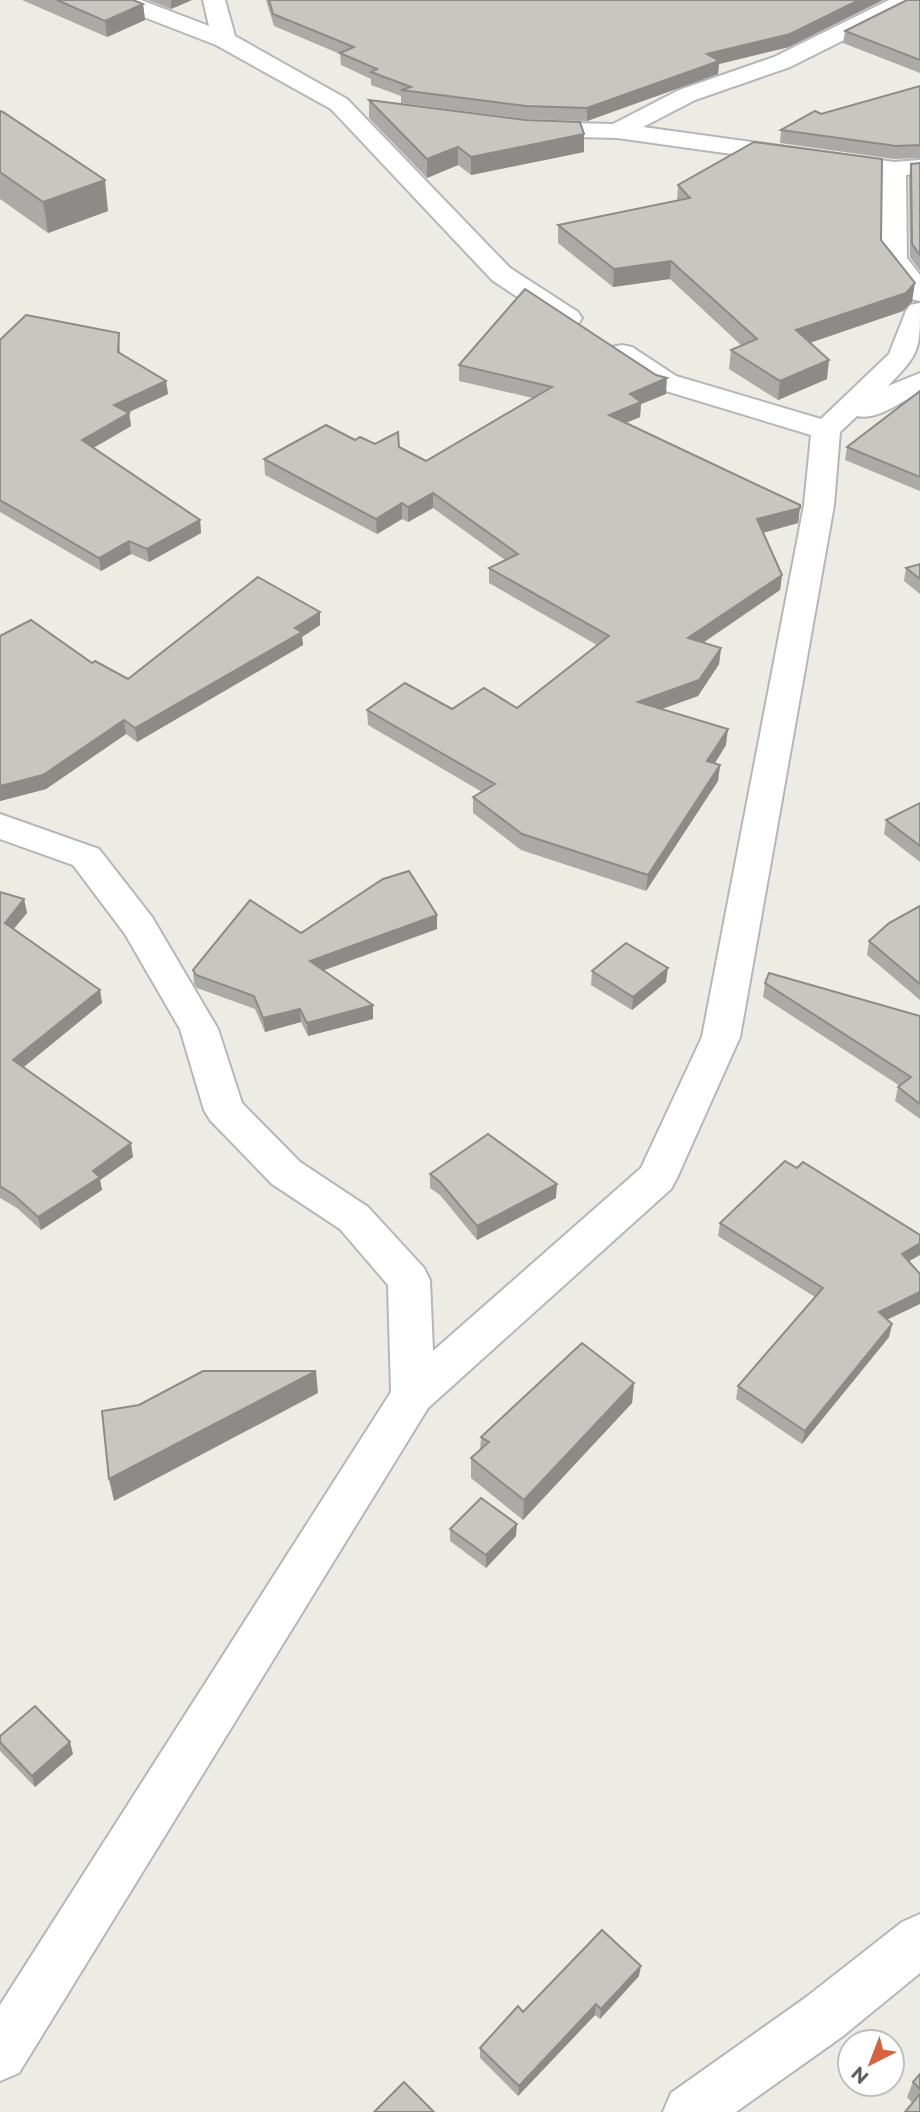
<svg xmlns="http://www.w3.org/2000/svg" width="920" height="2112" viewBox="0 0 920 2112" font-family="Montserrat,sans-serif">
<rect width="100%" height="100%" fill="#edece4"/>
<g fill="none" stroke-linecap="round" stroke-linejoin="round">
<defs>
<g id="minor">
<path d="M110,0H141L209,26L203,0H225L235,36L347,99L510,268L578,312L582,318L578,324L568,326L558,324L492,280L331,109L216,45L113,5Z"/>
<path d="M889,0H917L914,5L790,67L695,100L643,127L894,162L920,160V174L906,175L907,258L920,275V301L911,299L881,258L882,175L617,138L532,136L523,134L520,129L523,124L532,122L613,124L679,90L774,57Z"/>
<path d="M920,303C920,351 920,353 888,386L920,373V392C902,401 877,421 857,416L840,432L834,505L740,1037L677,1178L671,1189L428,1408L19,2073L0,2081V2005L391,1392L388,1285L340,1229L272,1184L210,1120L204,1110L180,1029L125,934L73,865L0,839V814L99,849L152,917L218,1029L242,1103L300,1162L368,1207L424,1268L430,1280L433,1351L641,1168L702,1037L804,505L811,435L656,388L612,359L608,353L612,347L622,345L632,347L676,376L821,419L889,354L906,311L910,305Z"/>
<path d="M920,1914V1973L843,2036L736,2112H663L671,2093L805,1998L902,1922Z"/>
</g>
</defs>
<use href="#minor" stroke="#b5b6ba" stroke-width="4"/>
<use href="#minor" fill="#fff" fill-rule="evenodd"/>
</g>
<g fill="#acaaa6">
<path d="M22,0H133L143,4L145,20L107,37Z"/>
<path d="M148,0H192L171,9Z"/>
<path d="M266,0H883L789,47L719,64L718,74L587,121L526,119L401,103V96L371,85V79L341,65L340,54L274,26Z"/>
<path d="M920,0V73L843,43L845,31Z"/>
<path d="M920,86V158L894,159L780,143L781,130L821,114Z"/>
<path d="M369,100L584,152L471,175L458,165L427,178L369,118Z"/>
<path d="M0,111L108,211L48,233L0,199Z"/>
<path d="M920,163V271L910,257L909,177L911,164Z"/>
<path d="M678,185L881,240L912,302L903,311L810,343L827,379L778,400L729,369L731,350L742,346L670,279L613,287L558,243V225L677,201Z"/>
<path d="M119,333L120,353L166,381L168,394L129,412L131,426L93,448L200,520L201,533L149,562L131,554L101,571L0,512V340Z"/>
<path d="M459,365L666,394L641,404L640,417L626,423L800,505L798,523L763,533L782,575L780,590L703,643L721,648L719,664L698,696L661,709L726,745L715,763L720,765L718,781L646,891L521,850L473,813V797L482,792L368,725L367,710L517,708L597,645L489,583V568L505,560L433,508L408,522L402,519L377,534L265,475L264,459L355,440L375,444L399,447L426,461L533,398L459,381Z"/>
<path d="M920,391V491L845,460L847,447Z"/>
<path d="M920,564V594L904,581L906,568Z"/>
<path d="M320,612V625L302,637L303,645L137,742L126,734L46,789L0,801L92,663L128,679Z"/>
<path d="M920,803V862L884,834L886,820Z"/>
<path d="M0,892L24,899L27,913L14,929L100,990L102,1003L24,1067L133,1157L100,1180L102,1190L41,1230L17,1208L0,1198Z"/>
<path d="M920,906V1000L867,955L869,941Z"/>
<path d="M437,915V929L323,970L373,1005V1019L308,1036L301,1022L265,1032L255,1009L197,988L194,984L193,970L301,933Z"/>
<path d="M592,971L666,982L632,1010L591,985Z"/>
<path d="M765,983L920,1016V1119L895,1101L898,1087L900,1086L763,997Z"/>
<path d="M430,1174L556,1198L477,1240L440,1195L430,1188Z"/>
<path d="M720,1223L909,1262L887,1320L892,1324L889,1337L802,1444L736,1399L738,1386L815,1297L718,1236Z"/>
<path d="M634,1383L632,1403L523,1520L471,1478V1458L480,1450L481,1437Z"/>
<path d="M450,1529L516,1536L486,1568L450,1541Z"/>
<path d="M0,1736L73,1754L35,1787L0,1751Z"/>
<path d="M639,1976L600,2019L595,2015L518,2096L480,2058V2048L523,2012Z"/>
<path d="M920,2074V2112L907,2097L913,2082Z"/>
</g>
<g fill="#8c8b87">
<path d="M171,0H192L171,9Z"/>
<path d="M859,0H883L789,47L719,64L718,74L587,121V108L707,54Z"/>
<path d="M143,4L145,20L107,37L105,21Z"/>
<path d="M584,134V152L471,175V157Z"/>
<path d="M458,147V165L427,178V159Z"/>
<path d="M105,180L108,211L48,233L43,202Z"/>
<path d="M671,261L670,279L613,287L614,269Z"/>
<path d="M915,283L912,302L903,311L794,348L796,330Z"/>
<path d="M829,360L827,379L778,400L780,381Z"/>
<path d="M667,378L666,394L641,404L640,417L608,430L609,415L630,394Z"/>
<path d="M166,381L168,394L116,418L114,405Z"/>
<path d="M129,413L131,426L83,454L82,440Z"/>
<path d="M433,493V508L408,522V507Z"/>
<path d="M402,503V519L377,534L376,519Z"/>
<path d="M800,508L798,523L755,535L757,519Z"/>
<path d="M200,520L201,533L149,562L147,549Z"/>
<path d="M129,541L131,554L101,571L99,558Z"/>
<path d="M782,575L780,590L686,654L688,638Z"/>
<path d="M320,612V625L302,637L303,645L137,742L135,728Z"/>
<path d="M721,648L719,664L698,696L637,718L638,702Z"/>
<path d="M124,720L126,734L46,789L0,801V786Z"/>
<path d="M728,729L726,745L706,777L707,761Z"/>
<path d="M720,765L718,781L646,891L648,875Z"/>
<path d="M24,899L27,913L7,936L5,923Z"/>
<path d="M437,915V929L311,975L310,961Z"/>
<path d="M668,968L666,982L632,1010L633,997Z"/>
<path d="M100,990L102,1003L16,1073L13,1060Z"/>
<path d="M373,1005V1019L308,1036L307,1023Z"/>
<path d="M300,1009L301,1022L265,1032L263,1018Z"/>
<path d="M131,1143L133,1157L100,1180L102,1190L41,1230L38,1217L93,1171Z"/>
<path d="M557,1184L556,1198L477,1240V1226Z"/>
<path d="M920,1243V1255L899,1267L902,1254Z"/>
<path d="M920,1292V1304L876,1325L879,1312Z"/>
<path d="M892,1324L889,1337L802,1444L805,1431Z"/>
<path d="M316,1371L318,1393L114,1501L109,1479Z"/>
<path d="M634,1383L632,1403L523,1520L524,1500Z"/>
<path d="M517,1524L516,1536L486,1568V1555Z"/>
<path d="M70,1742L73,1754L35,1787L32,1776Z"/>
<path d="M641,1966L639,1976L600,2019L601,2009Z"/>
<path d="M596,2004L595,2015L518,2096L519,2086Z"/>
</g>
<g fill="#c8c6c1" stroke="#8c8b87" stroke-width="2">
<path d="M57,0H133L143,4L105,21Z"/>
<path d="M269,0H859L790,34L707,54L719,61L587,108L526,106L401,90L411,87L371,72L377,69L340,53L354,47L273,14Z"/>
<path d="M907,0H920V60L845,31Z"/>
<path d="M920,86V145L896,146L781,130L815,111L821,114Z"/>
<path d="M369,100L526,120L580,122L584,134L471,157L458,147L427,159Z"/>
<path d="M0,111L3,112L105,180L43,202L0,172Z"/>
<path d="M754,142L882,159L881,240L915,283L906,293L796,330L829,360L780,381L731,350L757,339L671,261L614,269L558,225L690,198L678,185Z"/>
<path d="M920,163V255L912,244L911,164Z"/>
<path d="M525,289L656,375L667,378L630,394L641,402L609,415L800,505V508L757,519L782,575L688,638L721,648L699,680L638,702L728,729L707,761L720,765L648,875L522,834L473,797L495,784L367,710L405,683L452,709L484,688L517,708L609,636L489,568L518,554L433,493L408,507L402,503L376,519L264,459L326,425L355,440L360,437L375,444L398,432L399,447L426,461L552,387L459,365Z"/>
<path d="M26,315L119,333L118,352L166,381L114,405L129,413L82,440L200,520L147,549L129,541L99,558L0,500V340Z"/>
<path d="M920,391V477L847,447Z"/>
<path d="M920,564V579L906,568Z"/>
<path d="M258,577L320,612L295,628L302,632L135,728L124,720L43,775L0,786V636L31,620L92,663L95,661L128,679Z"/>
<path d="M920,803V846L886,820Z"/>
<path d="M409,871L437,915L310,961L373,1005L307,1023L300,1009L263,1018L254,996L196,975L193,970L250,900L301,933L383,879Z"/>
<path d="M0,892L24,899L5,923L100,990L13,1060L131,1143L93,1171L100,1177L38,1217L14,1195L0,1186Z"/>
<path d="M920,906V984L869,941L889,923Z"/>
<path d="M626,943L668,968L633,997L592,971Z"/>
<path d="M769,973L920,1016V1104L898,1087L911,1077L765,983Z"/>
<path d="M488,1134L557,1184L477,1226L440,1182L430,1174Z"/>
<path d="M785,1161L797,1168L803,1162L920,1235V1243L902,1254L920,1274V1292L879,1312L892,1324L805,1431L738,1386L823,1288L720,1223Z"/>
<path d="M582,1343L634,1383L524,1500L471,1458L489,1442L481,1437Z"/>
<path d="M203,1371H316L109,1479L102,1411L139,1405Z"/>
<path d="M481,1498L517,1524L486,1555L450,1529Z"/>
<path d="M35,1706L70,1742L32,1776L0,1742V1736Z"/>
<path d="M602,1930L641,1966L601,2009L596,2004L519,2086L480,2048L518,2006L523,2012Z"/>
<path d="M920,2074V2089L913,2082Z"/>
<path d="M404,2082L434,2112H374Z"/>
<path d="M920,2094V2112H905Z"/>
</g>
<g transform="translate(871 2063) rotate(222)"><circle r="33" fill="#ffffff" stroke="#bebfc1" stroke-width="2"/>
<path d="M0-5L12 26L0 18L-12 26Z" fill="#d56342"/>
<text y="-10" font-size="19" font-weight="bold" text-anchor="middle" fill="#5c5e63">N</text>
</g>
</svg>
